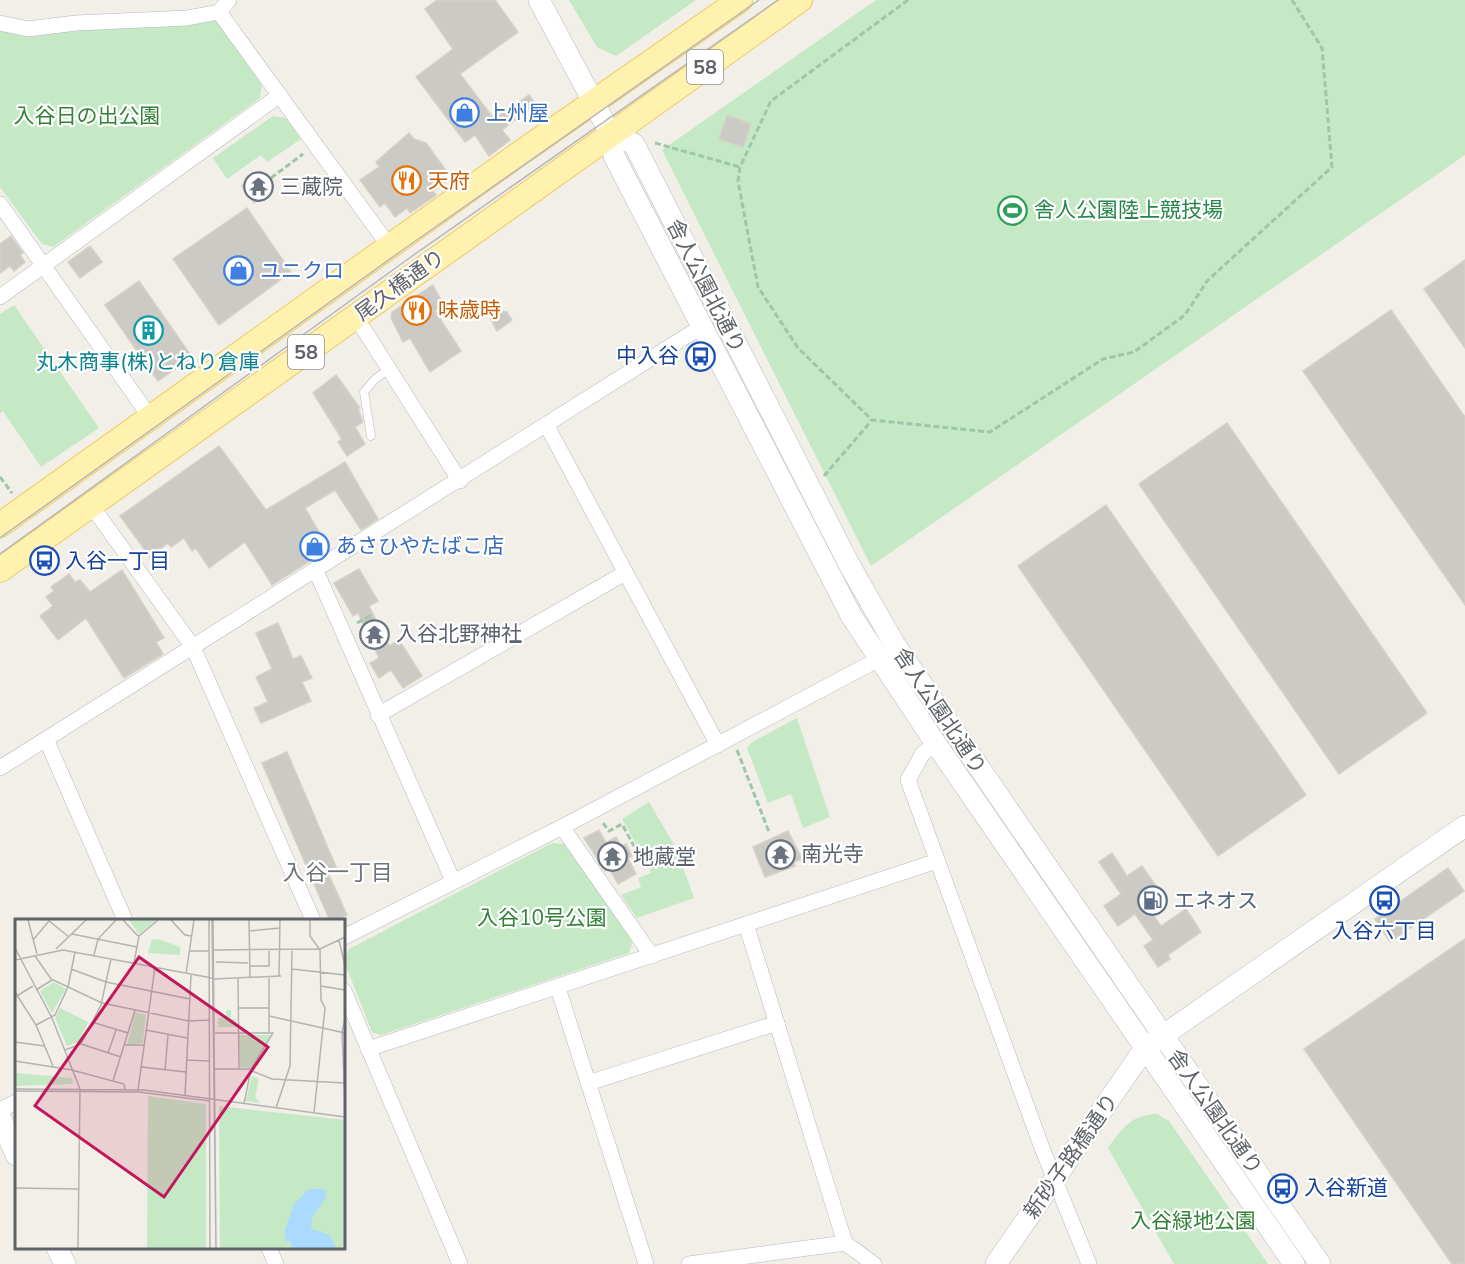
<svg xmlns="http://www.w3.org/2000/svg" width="1465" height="1264" viewBox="0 0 1465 1264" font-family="'Nunito Sans','Noto Sans JP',sans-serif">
<rect width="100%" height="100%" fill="#f1efe8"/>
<g fill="#c5e8c5">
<path d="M569,0H696L616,56L597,47Z"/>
<path d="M876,0H1465V155L871,566L662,150Z"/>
<path d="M205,17L217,21L262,83L260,98L53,247L42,244L0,187V29Z"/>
<path d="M273,116L286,118L301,139L267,162L261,155L227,179L213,158Z"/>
<path d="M14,305L99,428L41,467L3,411L0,413V314Z"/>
<path d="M797,718L830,817L803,828L791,794L768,803L747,748L752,742Z"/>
<path d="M649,802L677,850L646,861L622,819Z"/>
<path d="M552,843L565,844L633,940L629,953L381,1035L372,1032L344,961L349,949Z"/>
<path d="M678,853L694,898L637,918L621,895L641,887L638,878L651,873L648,863Z"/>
<path d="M1157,1114L1169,1121L1268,1264H1174L1108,1148C1122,1128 1131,1115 1157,1114Z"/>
</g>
<g fill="#cccac5" stroke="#d6d1c6" stroke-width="1.5">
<path d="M437,0H495L518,32L460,74L494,119L529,95L536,104L502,130L510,140L489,156L475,135L465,142L416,77L453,49L425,9Z"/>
<path d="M727,115L751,124L743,147L719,139Z"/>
<path d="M409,133L414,139L426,143L445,169L442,170L449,180L433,191L436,195L410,213L407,208L395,217L385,203L380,207L360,180L379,167L376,162Z"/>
<path d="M261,172L273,188L254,203L242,186Z"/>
<path d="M247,208L291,272L219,325L173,259Z"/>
<path d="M11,236L23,253L20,255L25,262L14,271L10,266L0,273V244Z"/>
<path d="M90,246L102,262L80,278L68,262Z"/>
<path d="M1465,260V348L1424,289Z"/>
<path d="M139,281L192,357L158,381L105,305Z"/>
<path d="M433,285L442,302L435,311L461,351L430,372L410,338L403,342L391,318L392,312Z"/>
<path d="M1391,310L1465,417V605L1303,371Z"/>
<path d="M499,311L507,312L512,320L497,331L490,318Z"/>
<path d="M336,375L360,408L358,409L363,422L355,427L365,444L347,456L338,442L342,439L313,393Z"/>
<path d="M1227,423L1427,713L1339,774L1139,484Z"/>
<path d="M219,446L266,510L345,462L378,519L361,530L335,490L305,508L329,549L272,585L245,542L209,568L196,548L192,551L184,538L171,547L168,543L150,557L120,516Z"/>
<path d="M1106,505L1306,795L1218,856L1018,566Z"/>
<path d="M359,569L378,601L369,606L389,646L399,640L422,676L403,688L391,670L379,678L370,663L379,658L358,613L353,616L334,583Z"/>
<path d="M122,570L164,638L156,642L163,654L124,678L86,618L58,640L40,616L53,606L46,597L54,591L51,587L69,574L75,582L80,580L90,592Z"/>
<path d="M278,623L293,659L301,656L312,678L302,682L311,701L261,723L254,708L268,702L256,677L272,669L256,633Z"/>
<path d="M287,752L337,869L328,873L347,915L334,921H330L262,763Z"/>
<path d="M599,830L606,843L616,837L621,846L626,844L632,856L628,858L636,874L618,884L609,868L605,871L584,838Z"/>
<path d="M788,831L802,859L794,862L795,866L765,877L753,847Z"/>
<path d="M1112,853L1127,876L1142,866L1157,887L1141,898L1161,926L1186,909L1201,932L1168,955L1170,959L1158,967L1144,946L1153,940L1135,914L1118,926L1104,906L1121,894L1099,862Z"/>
<path d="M1448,868L1464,891L1390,942L1375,919Z"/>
<path d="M1465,939V1264H1452L1304,1049Z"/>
</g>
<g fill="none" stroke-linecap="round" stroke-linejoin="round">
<defs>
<path id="lane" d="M371,436L364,392L375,379L389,369"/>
<g id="street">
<path d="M219,12L389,246"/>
<path d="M0,23L28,29L76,23L187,18L219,12L229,0"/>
<path d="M0,204L150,417"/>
<path d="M0,297L280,95"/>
<path d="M356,317L460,481"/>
<path d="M547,426L718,745"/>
<path d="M91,505L193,647L313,920"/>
<path d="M316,571L453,881"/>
<path d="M378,715L625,573"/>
<path d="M46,739L125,920"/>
<path d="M936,744L923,753L908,780L1042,1148L1089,1264"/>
<path d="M0,768L701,327"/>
<path d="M562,827L652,956"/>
<path d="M746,924L845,1243"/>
<path d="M344,937L562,827L879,659"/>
<path d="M558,988L646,1264"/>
<path d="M344,991L460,1264"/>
<path d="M368,1049L937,861"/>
<path d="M588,1083L777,1023"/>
<path d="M0,1110L16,1102"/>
<path d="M269,1248L276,1264"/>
<path d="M689,1264L845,1243L874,1264"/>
</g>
<g id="secondary">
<path d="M539,0L610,133L614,156L852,617L936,744L1294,1264"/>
<path d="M610,133L634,144L850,566L895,645L1320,1264"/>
<path d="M0,1116L16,1155"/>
<path d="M57,1248L65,1264"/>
<path d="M996,1264L1145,1048L1465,826"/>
</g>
<g id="primary">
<path d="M0,525L509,161L740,0"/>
<path d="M0,570L800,0"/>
</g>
</defs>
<use href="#lane" stroke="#b5b8bc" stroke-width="9"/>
<use href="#street" stroke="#b5b8bc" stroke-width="16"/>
<use href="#secondary" stroke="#b6babf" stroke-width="22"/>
<use href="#primary" stroke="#f2c960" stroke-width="26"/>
<g stroke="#9cc7a9" stroke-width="3" stroke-dasharray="6 3" stroke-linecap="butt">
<path d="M908,0L771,101L740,167L738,181L758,287L798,348L872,420L990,432L1103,359L1134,352L1185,315L1207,281L1332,167L1322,48L1292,0"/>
<path d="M655,143L740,167"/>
<path d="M271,178L303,154"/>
<path d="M824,476L872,420"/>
<path d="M0,477L12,493"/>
<path d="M357,623L370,616L375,625"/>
<path d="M737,750L769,832"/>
<path d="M603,823L609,831L622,824L634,846"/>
</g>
<use href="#lane" stroke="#fff" stroke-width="8"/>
<use href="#street" stroke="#fff" stroke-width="15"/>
<use href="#secondary" stroke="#fff" stroke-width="21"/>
<use href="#primary" stroke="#fff2af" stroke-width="24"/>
<g stroke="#b6b7b8" stroke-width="1.5">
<path d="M0,538L404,249L759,0"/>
<path d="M0,554L408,259L778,0"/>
</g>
</g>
<defs>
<symbol id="shop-ring" viewBox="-11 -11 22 22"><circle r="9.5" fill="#fff" stroke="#3f7fe0" stroke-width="1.5"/><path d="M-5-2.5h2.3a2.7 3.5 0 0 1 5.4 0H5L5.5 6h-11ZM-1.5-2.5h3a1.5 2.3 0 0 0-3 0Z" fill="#3f7fe0"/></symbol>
<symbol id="restaurant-ring" viewBox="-11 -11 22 22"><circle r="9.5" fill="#fff" stroke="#e8710a" stroke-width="1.5"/><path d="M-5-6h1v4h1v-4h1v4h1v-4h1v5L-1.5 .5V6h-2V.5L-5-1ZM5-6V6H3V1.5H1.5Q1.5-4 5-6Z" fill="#e8710a"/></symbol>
<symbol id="temple-ring" viewBox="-11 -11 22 22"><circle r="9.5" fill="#fff" stroke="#6b7280" stroke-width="1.5"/><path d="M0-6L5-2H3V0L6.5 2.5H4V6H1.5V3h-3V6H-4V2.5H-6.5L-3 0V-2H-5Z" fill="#6b7280"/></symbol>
<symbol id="stadium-ring" viewBox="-11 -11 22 22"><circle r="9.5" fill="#fff" stroke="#2e9e5b" stroke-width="1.5"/><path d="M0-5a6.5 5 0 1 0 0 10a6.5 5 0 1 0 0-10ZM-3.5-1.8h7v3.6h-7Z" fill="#2e9e5b"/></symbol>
<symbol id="building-ring" viewBox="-11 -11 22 22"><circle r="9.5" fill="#fff" stroke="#0f9aa8" stroke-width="1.5"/><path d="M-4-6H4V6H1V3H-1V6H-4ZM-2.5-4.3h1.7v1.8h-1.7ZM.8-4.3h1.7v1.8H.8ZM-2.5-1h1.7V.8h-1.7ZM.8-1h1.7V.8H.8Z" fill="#0f9aa8"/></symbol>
<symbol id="bus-ring" viewBox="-11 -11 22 22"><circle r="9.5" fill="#fff" stroke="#1a4fb4" stroke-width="1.5"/><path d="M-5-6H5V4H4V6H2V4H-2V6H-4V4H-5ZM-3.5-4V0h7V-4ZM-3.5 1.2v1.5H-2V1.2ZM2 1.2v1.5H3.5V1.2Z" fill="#1a4fb4"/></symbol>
<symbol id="fuel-ring" viewBox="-11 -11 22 22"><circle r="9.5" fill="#fff" stroke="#5c6f8a" stroke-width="1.5"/><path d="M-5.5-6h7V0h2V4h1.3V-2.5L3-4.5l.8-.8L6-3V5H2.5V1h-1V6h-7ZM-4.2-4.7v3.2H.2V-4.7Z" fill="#5c6f8a"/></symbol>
</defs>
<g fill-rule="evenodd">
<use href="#shop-ring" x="448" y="96" width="33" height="33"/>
<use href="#restaurant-ring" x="390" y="164" width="33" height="33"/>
<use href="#temple-ring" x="242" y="170" width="33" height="33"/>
<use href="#stadium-ring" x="996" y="194" width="33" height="33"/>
<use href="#shop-ring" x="222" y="254" width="33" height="33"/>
<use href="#restaurant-ring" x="400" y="294" width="33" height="33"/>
<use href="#building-ring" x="132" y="314" width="33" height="33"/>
<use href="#bus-ring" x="684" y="340" width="33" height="33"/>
<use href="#shop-ring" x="298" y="530" width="33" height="33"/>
<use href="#bus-ring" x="28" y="544" width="33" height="33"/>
<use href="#temple-ring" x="358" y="618" width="33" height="33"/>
<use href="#temple-ring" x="764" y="838" width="33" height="33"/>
<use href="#temple-ring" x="596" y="840" width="33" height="33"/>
<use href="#bus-ring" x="1368" y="884" width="33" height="33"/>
<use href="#fuel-ring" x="1136" y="884" width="33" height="33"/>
<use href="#bus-ring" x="1266" y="1172" width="33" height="33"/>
</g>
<g text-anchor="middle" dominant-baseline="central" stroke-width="4.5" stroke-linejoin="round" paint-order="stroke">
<g fill="#fff" stroke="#8f9295" stroke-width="1.5">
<rect x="687" y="50" width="36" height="34" rx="4.5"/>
<rect x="288" y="335" width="36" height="34" rx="4.5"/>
</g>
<g font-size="20" font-weight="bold" fill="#5f6368">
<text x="705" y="67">58</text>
<text x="306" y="352">58</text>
</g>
<g font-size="21" fill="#366cbe" stroke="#fff" text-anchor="start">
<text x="486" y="113">上州屋</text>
<text x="260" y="271">ユニクロ</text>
<text x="336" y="546">あさひやたばこ店</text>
</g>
<g font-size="21" fill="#348238" stroke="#fff">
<text x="87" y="116">入谷日の出公園</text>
<text x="542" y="918">入谷10号公園</text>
<text x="1193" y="1221">入谷緑地公園</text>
</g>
<g font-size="21" fill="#c56008" stroke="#fff" text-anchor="start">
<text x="428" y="181">天府</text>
<text x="438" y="310">味歳時</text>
</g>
<g font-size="21" fill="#5b616d" stroke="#fff" text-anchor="start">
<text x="280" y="187">三蔵院</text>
<text x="396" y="634">入谷北野神社</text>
<text x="801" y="854">南光寺</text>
<text x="633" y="857">地蔵堂</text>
</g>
<g font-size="21" fill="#27864d" stroke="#fff" text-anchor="start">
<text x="1034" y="210">舎人公園陸上競技場</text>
</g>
<g font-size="21" fill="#5f6368" stroke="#fff">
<text transform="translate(400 285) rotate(-36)">尾久橋通り</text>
<text transform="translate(706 286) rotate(63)">舎人公園北通り</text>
<text transform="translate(940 711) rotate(56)">舎人公園北通り</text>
<text transform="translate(1215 1112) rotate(55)">舎人公園北通り</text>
<text transform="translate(1071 1156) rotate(-55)">新砂子路橋通り</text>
</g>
<g font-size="21" fill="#164399" stroke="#fff" text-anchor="start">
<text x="679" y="356" text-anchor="end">中入谷</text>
<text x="65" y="561">入谷一丁目</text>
<text x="1384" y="931" text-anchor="middle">入谷六丁目</text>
<text x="1304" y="1188">入谷新道</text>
</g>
<g font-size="21" fill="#0d838f" stroke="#fff">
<text x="148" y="362">丸木商事(株)とねり倉庫</text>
</g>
<g font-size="21" fill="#4e5e75" stroke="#fff" text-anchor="start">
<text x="1174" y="901">エネオス</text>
</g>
<g font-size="22" fill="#70757a" stroke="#fff">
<text x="338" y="873">入谷一丁目</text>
</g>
</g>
<g transform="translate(15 919)">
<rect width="330" height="330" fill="#f1efe8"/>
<path d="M114,1H141L124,15ZM143,20L165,28V36L133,34L137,21ZM39,63L51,70L37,94L25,72ZM45,89L73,103L64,123L52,127L40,99ZM211,91H216V100H221V108H203V99H211ZM120,93L131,96L128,124L112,126ZM224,116H256L236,149L225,148ZM0,154L57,159L58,165L0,167ZM237,157L244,160L240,178L245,184L231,182ZM133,177L191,185V329H132ZM204,187L330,201V329H205Z" fill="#c5e8c5"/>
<path d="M294,270H309L312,277L297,298L296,310L315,316L321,329H277L275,322H270V311L279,285Z" fill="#aadaff"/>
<path fill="none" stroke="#b3b3b1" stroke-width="1.5" d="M13,1L22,35M33,1L54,18M108,1L123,17M156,1L170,16L177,17M194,1L195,329M197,1L201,329M198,1L201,329M234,1L235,58M295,1V17L305,31L306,81L310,89L299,194M234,12L265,9M57,15L122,28M18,21L34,2M324,21L330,47M0,29L37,99L65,170L63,329M41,30L71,1M199,31L305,30L330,18M174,32H194M79,36L83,20L101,1M20,37L36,60L87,84L174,102L195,101M0,41L48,31L197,59M201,43L233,44M119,44L124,17L143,1M234,47H254V32M56,50L91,63L175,80M277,50L330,56M171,55L179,1M254,57V113M264,57L265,1M223,59L224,150M199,60L266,57M306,67L330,71M21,71L37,61M0,73L21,106L38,147M0,78L18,67M223,89H254M254,97L330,114M330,101L327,112L330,183M77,103L113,114M21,106L40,96L53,68L60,33M131,111L172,119M200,114H258L236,150L229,185M0,123L29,127M66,125L106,138M110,126H129M50,131L66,125L86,86L96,40M93,134L101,111M171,141L194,142M0,142L57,151L109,165L110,170M126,148L171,153M200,150H236M150,151L153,116M237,152L257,160L330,164M98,162L120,91M0,170L129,171L330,198M123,171L140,48M0,172L124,173L195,182M170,176L176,56M261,189L275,147L277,32M0,269L64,270"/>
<path fill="#c2185b" fill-opacity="0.15" stroke="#c2185b" stroke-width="3" d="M124,38L253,128L149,278L20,187Z"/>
<rect width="330" height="330" fill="none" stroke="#5f6368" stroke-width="3"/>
</g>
</svg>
